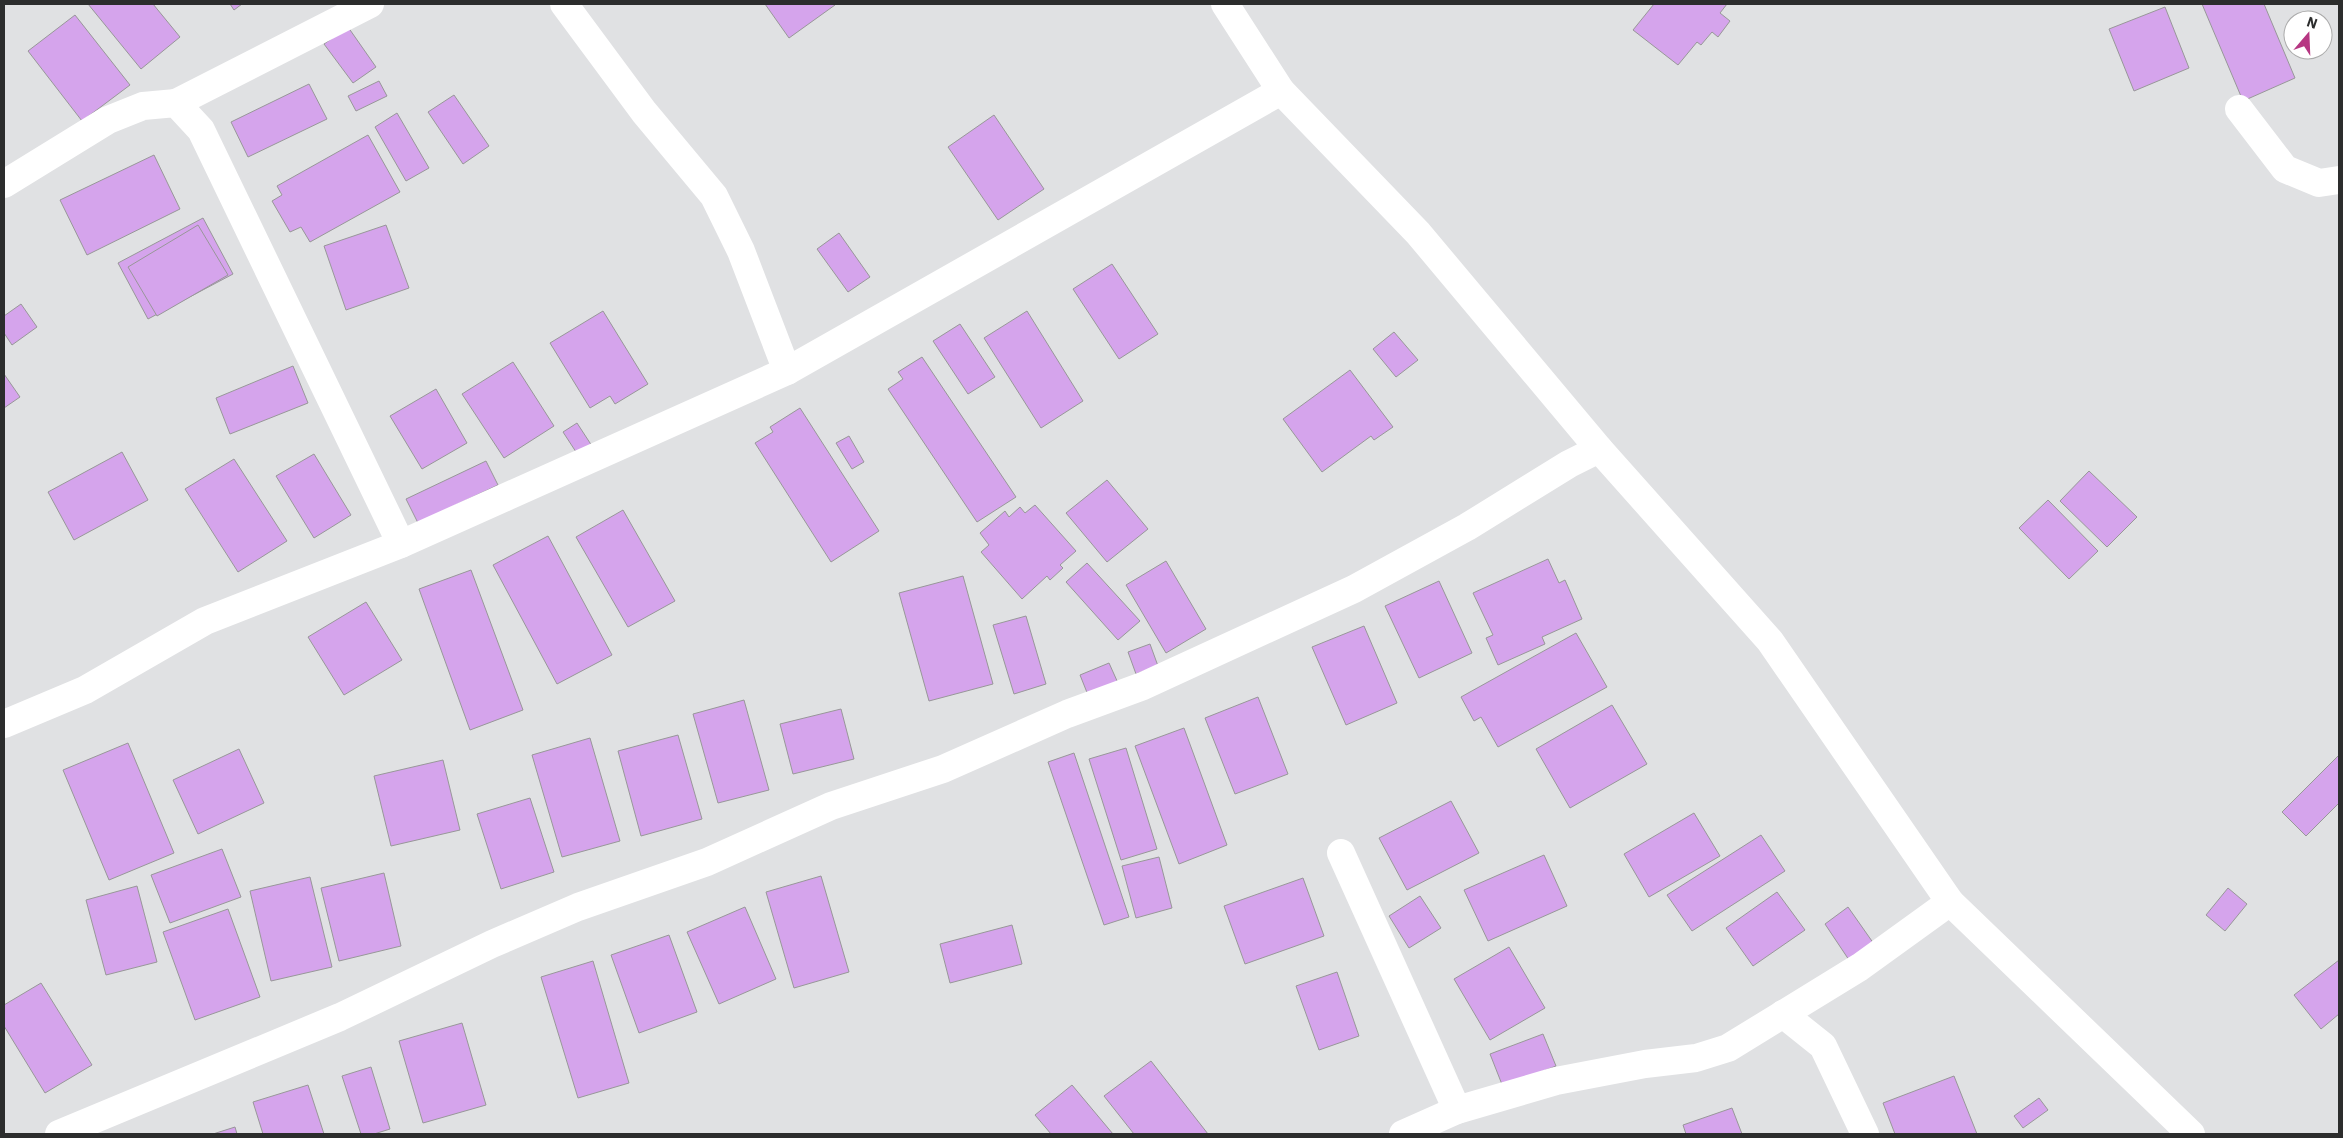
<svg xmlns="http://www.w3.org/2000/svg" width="2343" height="1138" viewBox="0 0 2343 1138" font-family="'IBM Plex Sans',sans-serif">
<rect width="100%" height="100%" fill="#e0e1e3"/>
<g fill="#d5a4ec" stroke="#989799">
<path d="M88,4H153L180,37L141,69Z"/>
<path d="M230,4H242L234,10Z"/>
<path d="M765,4H834L835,5L789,38Z"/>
<path d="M1654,4H1727L1720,13L1730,21L1718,37L1712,32L1701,45L1697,42L1678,65L1633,30Z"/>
<path d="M2202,4H2264L2295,78L2243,101Z"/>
<path d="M2165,7L2189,68L2134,91L2109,29Z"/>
<path d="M75,15L130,85L82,121L28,51Z"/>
<path d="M348,27L376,67L353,83L324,44Z"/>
<path d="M379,81L387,96L356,111L348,96Z"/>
<path d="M309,84L327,119L248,157L231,122Z"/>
<path d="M454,95L489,146L463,164L428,112Z"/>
<path d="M397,113L429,168L406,181L375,127Z"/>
<path d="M994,115L1044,189L998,220L948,147Z"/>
<path d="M368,135L400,192L310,242L301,227L290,232L272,201L282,195L277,186Z"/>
<path d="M154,155L180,209L87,255L60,200Z"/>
<path d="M203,218L233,274L148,319L118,263Z"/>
<path d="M198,225L228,275L157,316L128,267Z"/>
<path d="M386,225L409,288L346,310L324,246Z"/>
<path d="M839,233L870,277L848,292L817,249Z"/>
<path d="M1112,264L1158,334L1119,359L1073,289Z"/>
<path d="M21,304L37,327L12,345L4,333V316Z"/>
<path d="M603,311L648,384L615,404L610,396L590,408L550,343Z"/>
<path d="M1027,311L1083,401L1041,428L984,338Z"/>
<path d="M960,324L995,377L968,394L933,341Z"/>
<path d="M1394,332L1418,360L1396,377L1373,349Z"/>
<path d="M922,357L1016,497L977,522L888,389L903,379L898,372Z"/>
<path d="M513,362L554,426L504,458L462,394Z"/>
<path d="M293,366L308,403L230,434L216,398Z"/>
<path d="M1350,370L1393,427L1374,440L1371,436L1322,472L1283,419Z"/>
<path d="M4,374L20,397L4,408Z"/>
<path d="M436,389L467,443L422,469L390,416Z"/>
<path d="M800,408L879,531L831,562L755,443L773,432L770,427Z"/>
<path d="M577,423L592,446L578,455L563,432Z"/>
<path d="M849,436L864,462L852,469L836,443Z"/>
<path d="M122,452L148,500L74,540L48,492Z"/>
<path d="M314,454L351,515L314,538L276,476Z"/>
<path d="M234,459L287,541L238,572L185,489Z"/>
<path d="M486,461L498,485L418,523L406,499Z"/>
<path d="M2089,471L2137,517L2107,547L2060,501Z"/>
<path d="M1107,480L1148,529L1107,562L1066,513Z"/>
<path d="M2048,500L2098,551L2069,579L2019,528Z"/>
<path d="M1035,505L1076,551L1060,565L1063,568L1050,580L1047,576L1022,599L981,552L989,545L980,533L1005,511L1009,517L1020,507L1025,513Z"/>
<path d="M623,510L675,601L628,627L576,537Z"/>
<path d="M548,536L612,655L557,684L493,565Z"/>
<path d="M1548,559L1559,583L1565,580L1582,619L1542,637L1545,644L1498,665L1486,638L1493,635L1473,593Z"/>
<path d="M1166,561L1206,629L1166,653L1126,585Z"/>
<path d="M1087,563L1140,621L1118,640L1066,582Z"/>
<path d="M471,570L523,710L470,730L419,589Z"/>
<path d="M963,576L993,684L929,701L899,593Z"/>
<path d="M1439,581L1472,653L1419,678L1385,606Z"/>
<path d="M366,602L402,660L344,695L308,637Z"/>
<path d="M1026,616L1046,684L1014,694L993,625Z"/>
<path d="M1364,626L1397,703L1346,725L1312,647Z"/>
<path d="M1576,633L1607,687L1498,747L1481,717L1474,721L1461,697Z"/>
<path d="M1150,644L1158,666L1136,674L1128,652Z"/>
<path d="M1109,663L1118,683L1088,695L1080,675Z"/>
<path d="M1258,697L1288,774L1235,794L1205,718Z"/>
<path d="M744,700L769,790L718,803L693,714Z"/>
<path d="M1612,705L1647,764L1570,808L1536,749Z"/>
<path d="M841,709L854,759L793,774L780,724Z"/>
<path d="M1184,728L1227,845L1179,864L1135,746Z"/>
<path d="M678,735L702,819L641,836L618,751Z"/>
<path d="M590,738L620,841L562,857L532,755Z"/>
<path d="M128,743L174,853L109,880L63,770Z"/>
<path d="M1126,748L1157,849L1121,860L1089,759Z"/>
<path d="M239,749L264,803L198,834L173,780Z"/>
<path d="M1074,753L1129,917L1104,925L1048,762Z"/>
<path d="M2339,755V803L2306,836L2282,812Z"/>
<path d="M443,760L460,830L391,846L374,776Z"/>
<path d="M530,798L554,872L501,889L477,814Z"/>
<path d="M1451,801L1479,853L1407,890L1379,838Z"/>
<path d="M1694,813L1720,856L1649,897L1624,854Z"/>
<path d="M1761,835L1785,871L1692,931L1667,895Z"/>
<path d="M222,849L241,897L170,923L151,875Z"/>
<path d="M1544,855L1567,906L1488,941L1464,890Z"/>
<path d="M1159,857L1172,908L1136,918L1122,866Z"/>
<path d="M384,873L401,946L339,961L321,888Z"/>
<path d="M821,876L849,972L794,988L766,892Z"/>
<path d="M310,877L332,967L271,981L250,891Z"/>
<path d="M1303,878L1324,936L1245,964L1224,906Z"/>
<path d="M137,886L157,962L106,975L86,900Z"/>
<path d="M2228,888L2247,904L2225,931L2206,915Z"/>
<path d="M1777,892L1805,930L1753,966L1726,928Z"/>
<path d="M1420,896L1441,928L1409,948L1389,916Z"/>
<path d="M745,907L776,979L719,1004L687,932Z"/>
<path d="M1848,907L1874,944L1849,960L1825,924Z"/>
<path d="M228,909L260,997L195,1020L163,932Z"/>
<path d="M1012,925L1022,964L950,983L940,944Z"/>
<path d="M669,935L697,1012L639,1033L611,955Z"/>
<path d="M1509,947L1545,1008L1490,1040L1454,979Z"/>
<path d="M2339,960V1014L2321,1029L2294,995Z"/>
<path d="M593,961L629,1083L578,1098L541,977Z"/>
<path d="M1337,972L1359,1036L1319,1050L1296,986Z"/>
<path d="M41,983L92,1065L45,1093L4,1026V1005Z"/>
<path d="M462,1023L486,1105L423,1123L399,1041Z"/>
<path d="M1543,1034L1556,1066L1503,1087L1490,1054Z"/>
<path d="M1151,1061L1208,1134H1134L1104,1096Z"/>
<path d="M371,1067L390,1129L374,1134H361L342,1076Z"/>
<path d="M1954,1076L1977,1134H1895L1883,1103Z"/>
<path d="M308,1085L324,1134H263L253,1102Z"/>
<path d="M1072,1085L1113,1134H1051L1035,1115Z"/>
<path d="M2039,1098L2048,1110L2023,1128L2014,1116Z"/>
<path d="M1732,1108L1742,1134H1686L1683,1125Z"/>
<path d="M235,1127L237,1134H213Z"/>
</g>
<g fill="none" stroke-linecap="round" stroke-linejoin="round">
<g stroke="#fff" stroke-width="28">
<path d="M564,4L644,112L714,196L741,251L787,371"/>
<path d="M1225,4L1281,91L1418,233L1599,449L1770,641L1950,902L2191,1134"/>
<path d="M176,103L370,4"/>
<path d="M2239,109L2285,169L2319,183L2339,180"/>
<path d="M4,184L108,120L143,106L176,103L201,130L401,544"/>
<path d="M4,724L85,690L205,621L401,544L787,371L1281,91"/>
<path d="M1341,853L1457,1110"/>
<path d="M1783,1014L1823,1046L1865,1134"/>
<path d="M59,1134L340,1017L492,944L578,907L707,862L831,806L943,769L1067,714L1143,686L1354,589L1467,527L1569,464L1599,449"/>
<path d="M1403,1134L1457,1110L1556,1081L1645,1064L1696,1058L1728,1048L1860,967L1950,902"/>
</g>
</g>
<rect width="2343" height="1138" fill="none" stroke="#2c2d2d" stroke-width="10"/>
<g transform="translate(2308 35) rotate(19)"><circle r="24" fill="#ffffff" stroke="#ababab"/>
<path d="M0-4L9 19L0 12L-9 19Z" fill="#b63682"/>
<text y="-8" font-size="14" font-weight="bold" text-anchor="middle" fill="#2c2d2d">N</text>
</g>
</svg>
